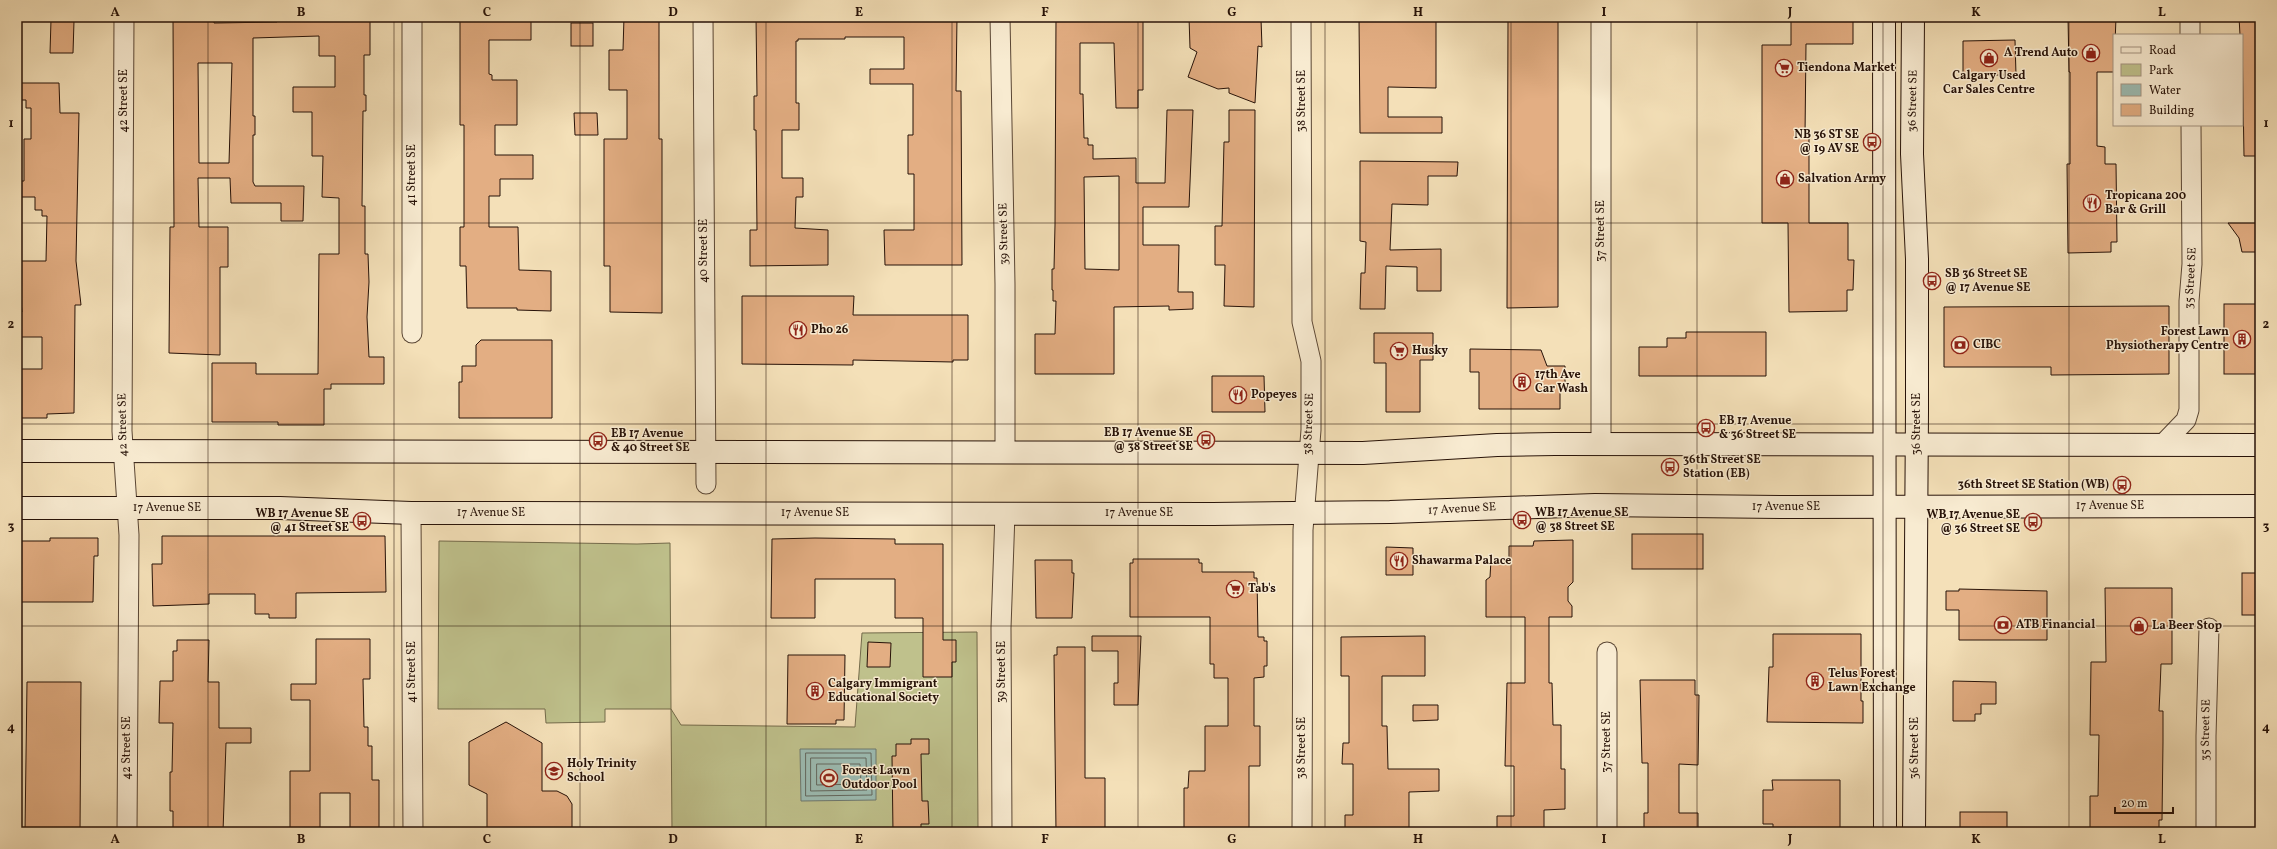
<svg xmlns="http://www.w3.org/2000/svg" width="2277" height="849" viewBox="0 0 2277 849" font-family="Vollkorn,serif">
<rect width="100%" height="100%" fill="#f4e0b8"/>
<filter id="stains"><feTurbulence type="fractalNoise" baseFrequency=".005" numOctaves="4"/><feColorMatrix values="0 0 0 0 .2 0 0 0 0 .09 0 0 0 0 .02 0 0 0 .5 -.17"/></filter>
<radialGradient id="worn" r=".72"><stop offset=".6" stop-color="#630" stop-opacity="0"/><stop offset="1" stop-color="#630" stop-opacity=".3"/></radialGradient>
<path fill="#bfc18c" stroke="#736a4a" d="M439,541L637,544L670,543L671,709L681,725L855,727L862,633L977,632L978,832H672L671,709H605V722L546,723L545,709H438Z"/>
<path fill="#9cbcb3" stroke="#6d786f" d="M800,749H876V800L801,801Z"/>
<g fill="none" stroke-linecap="round" stroke-linejoin="round">
<g stroke="#62675e" stroke-width="1">
<path d="M806,753H871L872,795L806,796Z"/>
<path d="M811,758H866L867,790L811,791Z"/>
<path d="M817,764H860L861,784L817,785Z"/>
</g>
</g>
<g fill="#e3ae83" stroke="#271208" fill-rule="evenodd">
<path d="M56,17H72V21H74L73,53H50L51,20H56Z"/>
<path d="M189,17H214V23L277,22V17L370,19V55H364V95H366V111H363L362,206H365V254H368L369,282L367,317L369,357H384V384H331V389H324V425H278V422H212V363H256V374H318L319,254H339V198L322,197L323,156H312V112H293V87H335V56H319V36L253,38V116H255V135H253V182L255,186H304L303,221H281V203H231L230,178H198L199,227H228V267H220V355L169,353L170,227H174L173,18ZM198,63H232L229,163H199Z"/>
<path d="M460,17H531V40H489V74L492,75V80H517V125H495V155H533V179H500V196H489V227H518L519,270L551,271V311L517,310V308H467L466,266H460V227H464V125H460Z"/>
<path d="M624,17H659V139H662V313L610,312V266H604V139H627V90H609V50H623Z"/>
<path d="M756,17H957L956,91H961L962,265H885L884,230H914V174H908V135H913V84H870V69H904V37H845V39H798V41H796V103H799V130H782V178H803V197H796L795,228L828,230V265L750,266V230H757L756,130H754V96H757Z"/>
<path d="M1056,17H1143V90H1138V108H1116L1114,43H1080V94H1083L1084,138H1088V145H1093V159L1136,158V183H1165L1167,110H1193L1189,207H1143V245H1179L1178,292H1193V309L1169,310V306L1114,307V374H1035V334H1055L1056,301H1053V290H1052V269H1054L1055,225ZM1119,176V270L1085,269L1084,177Z"/>
<path d="M1189,17L1261,19L1262,47L1258,46L1255,103L1229,93V88L1218,89L1188,77L1197,52L1190,48Z"/>
<path d="M1359,17H1436V88L1388,87V117H1442V133H1360Z"/>
<path d="M1508,17H1558V307L1507,308Z"/>
<path d="M1791,17H1853V44H1806L1805,135H1809V223H1848V260H1854L1853,290H1847V311L1789,312L1788,223H1762V45H1791Z"/>
<path d="M2068,17H2116L2114,72H2097V146L2105,147V164H2116L2117,242H2111V252L2068,253L2067,164H2070V72H2069Z"/>
<path d="M2239,17H2260V156H2244L2242,35H2240Z"/>
<rect x="571" y="23" width="22" height="23"/>
<path d="M2015,40L2016,75H1963V41Z"/>
<path d="M19,83H59L60,113H79L76,261L81,305H75L74,413L47,414V418H17V369H42V337H17V312H22L17,261H46L47,216H42V210H35V197H17V181H24V139H31V108H26V100H19Z"/>
<path d="M1229,110H1255L1254,307L1224,306L1225,265H1215V226H1222L1224,142H1229Z"/>
<path d="M574,113H597L598,135H575Z"/>
<path d="M1360,161L1458,162L1457,176H1428V205L1392,204L1390,250L1441,249V291H1417V267L1386,266L1385,309H1360L1361,273H1365L1366,242L1360,241Z"/>
<path d="M2228,223H2260V252H2242L2239,238Z"/>
<path d="M742,296H854L853,315H968V360H953V362L853,360V365L742,364Z"/>
<rect x="2224" y="304" width="36" height="70"/>
<path d="M2169,306V374L2051,375V367H1944V307Z"/>
<path d="M1686,332H1766V376H1639V347H1667V338H1686Z"/>
<path d="M1374,333H1433V360H1420V412H1386V363H1374Z"/>
<path d="M481,340H552V418H459V382H462V366H476V345Z"/>
<path d="M1470,349L1541,350L1547,366H1565V389H1560V409H1479V372H1470Z"/>
<path d="M1212,376H1264L1265,412H1212Z"/>
<rect x="1632" y="534" width="71" height="35"/>
<path d="M162,536H385L386,592L296,593V618H269V614H255V594H209V604L153,606L152,564H162Z"/>
<path d="M50,538H98V556H94L93,602H17V541H50Z"/>
<path d="M815,538L895,539V544H943V640H956V662H952V677H923V618H895V579H815V618H771L772,539Z"/>
<path d="M1573,540V582L1568,587V601L1572,606V617H1549V683H1552L1553,725H1561V769H1565V809L1544,810V832H1497V816H1514V766H1505L1507,683H1525V617H1486V580L1490,577L1491,560H1509V546H1533L1534,541Z"/>
<path d="M1386,547L1413,548V575H1386Z"/>
<path d="M1133,559H1199V563H1202V572H1254V578H1257L1258,637H1264V641H1267V666H1264V677L1254,678V726H1260V766H1249V832H1184V788H1188L1189,771H1205V726H1228V678H1214V664H1210V617H1130V563H1133Z"/>
<path d="M1035,560H1072V573H1074L1072,618H1036Z"/>
<rect x="2242" y="573" width="18" height="42"/>
<path d="M2105,588H2172V664H2161L2160,690L2159,711H2163V742L2162,820H2159V832H2090V796H2098L2099,735H2090L2091,662H2106Z"/>
<path d="M1959,589L2047,591V640H1959V610H1946V591H1959Z"/>
<path d="M1773,634H1861V701H1863V723L1767,722L1769,667H1773Z"/>
<path d="M1092,636H1141L1138,705H1114V683H1118V651H1092Z"/>
<path d="M1425,636V676H1382V726H1387L1388,769H1439V791L1409,792V832H1345V815H1353V764H1342L1343,743H1349V676H1341V637Z"/>
<path d="M316,639H370V679H363L364,727H368V746H372V780H379V832H350V793H320V832H290V771H310V700H291V684H316Z"/>
<path d="M177,640H209L208,682H219V728H251V743H226L223,832H173V811H170V772H172L173,723H159L160,681H173V651H177Z"/>
<path d="M868,642L891,643L890,667H867Z"/>
<path d="M1057,647H1085V778H1105V832H1056L1054,655H1057Z"/>
<path d="M788,655H845L844,720H836V724H787Z"/>
<path d="M1640,680H1695V695H1699L1698,765L1679,764V813H1698V832H1644V813H1648V763H1642Z"/>
<path d="M1953,681L1996,682V704H1981V714H1975V721H1953Z"/>
<path d="M27,682H81L80,832H25Z"/>
<path d="M1413,705H1438V720L1413,721Z"/>
<path d="M506,722L542,743V791H557L567,796L572,804V832H487V794L469,785V742Z"/>
<path d="M911,739H929V754H921L922,801H928L929,824H921V832H893L892,756H896V744H911Z"/>
<path d="M1772,780H1840V832L1773,829V824H1763V790H1773Z"/>
<rect x="1960" y="812" width="47" height="20"/>
</g>
<g fill="none" stroke-linecap="round" stroke-linejoin="round">
<defs>
<g id="minor">
<path d="M124,17L122,431L129,535L127,832"/>
<path d="M412,17V333"/>
<path d="M703,17L706,484"/>
<path d="M1000,17L1005,284V452"/>
<path d="M1301,17L1302,322L1311,361V430L1303,530L1302,832"/>
<path d="M2190,17V35"/>
<path d="M1601,444V17"/>
<path d="M2162,445L2186,420L2189,410V301L2192,264L2191,125"/>
<path d="M411,513L413,832"/>
<path d="M1002,832L1001,628L1005,513"/>
<path d="M1607,832V652"/>
<path d="M2206,832V736L2209,628"/>
</g>
<g id="secondary">
<path d="M1884,17L1885,832"/>
<path d="M1913,17L1912,154L1917,259V411L1914,832"/>
<path d="M17,451L1363,453L1497,445L1555,444L2260,445"/>
<path d="M17,508H280L411,513L1213,514L1390,512L1595,505L1787,507L2260,506"/>
</g>
</defs>
<use href="#minor" stroke="#5a4634" stroke-width="21"/>
<use href="#secondary" stroke="#271208" stroke-width="24"/>
<use href="#minor" stroke="#f8ebd1" stroke-width="19"/>
<use href="#secondary" stroke="#f8ebd1" stroke-width="22"/>
</g>
<path fill="none" stroke="#271208" stroke-width="1" stroke-opacity="0.55" d="M208,17V832M394,17V832M580,17V832M766,17V832M952,17V832M1138,17V832M1325,17V832M1511,17V832M1697,17V832M1883,17V832M2069,17V832M17,223H2260M17,424H2260M17,626H2260"/>
<defs>
<symbol id="shop-ring" viewBox="-11 -11 22 22"><circle r="9.5" fill="#f8ebd1" stroke="#8f2418" stroke-width="1.5"/><path d="M-5-2.5h2.3a2.7 3.5 0 0 1 5.4 0H5L5.5 6h-11ZM-1.5-2.5h3a1.5 2.3 0 0 0-3 0Z" fill="#8f2418"/></symbol>
<symbol id="supermarket-ring" viewBox="-11 -11 22 22"><circle r="9.5" fill="#f8ebd1" stroke="#8f2418" stroke-width="1.5"/><path d="M-6-5.5h2.5l.6 2H6L4.5 2H-2.5L-4.4-4H-6ZM-1.5 3.2a1.3 1.3 0 1 0 .1 0ZM3 3.2a1.3 1.3 0 1 0 .1 0Z" fill="#8f2418"/></symbol>
<symbol id="bus-ring" viewBox="-11 -11 22 22"><circle r="9.5" fill="#f8ebd1" stroke="#8f2418" stroke-width="1.5"/><path d="M-5-6H5V4H4V6H2V4H-2V6H-4V4H-5ZM-3.5-4V0h7V-4ZM-3.5 1.2v1.5H-2V1.2ZM2 1.2v1.5H3.5V1.2Z" fill="#8f2418"/></symbol>
<symbol id="restaurant-ring" viewBox="-11 -11 22 22"><circle r="9.5" fill="#f8ebd1" stroke="#8f2418" stroke-width="1.5"/><path d="M-5-6h1v4h1v-4h1v4h1v-4h1v5L-1.5 .5V6h-2V.5L-5-1ZM5-6V6H3V1.5H1.5Q1.5-4 5-6Z" fill="#8f2418"/></symbol>
<symbol id="building-ring" viewBox="-11 -11 22 22"><circle r="9.5" fill="#f8ebd1" stroke="#8f2418" stroke-width="1.5"/><path d="M-4-6H4V6H1V3H-1V6H-4ZM-2.5-4.3h1.7v1.8h-1.7ZM.8-4.3h1.7v1.8H.8ZM-2.5-1h1.7V.8h-1.7ZM.8-1h1.7V.8H.8Z" fill="#8f2418"/></symbol>
<symbol id="bank-ring" viewBox="-11 -11 22 22"><circle r="9.5" fill="#f8ebd1" stroke="#8f2418" stroke-width="1.5"/><path d="M-6-4H6V4H-6ZM0-2.3a2.3 2.3 0 1 0 0 4.6a2.3 2.3 0 1 0 0-4.6Z" fill="#8f2418"/></symbol>
<symbol id="school-ring" viewBox="-11 -11 22 22"><circle r="9.5" fill="#f8ebd1" stroke="#8f2418" stroke-width="1.5"/><path d="M0-5L7-2L0 1L-7-2ZM-4 1L0 2.5L4 1V4Q0 6-4 4Z" fill="#8f2418"/></symbol>
<symbol id="stadium-ring" viewBox="-11 -11 22 22"><circle r="9.5" fill="#f8ebd1" stroke="#8f2418" stroke-width="1.5"/><path d="M0-5a6.5 5 0 1 0 0 10a6.5 5 0 1 0 0-10ZM-3.5-1.8h7v3.6h-7Z" fill="#8f2418"/></symbol>
</defs>
<g fill-rule="evenodd">
<use href="#shop-ring" x="2081" y="43" width="20" height="20"/>
<use href="#shop-ring" x="1979" y="48" width="20" height="20"/>
<use href="#supermarket-ring" x="1774" y="58" width="20" height="20"/>
<use href="#bus-ring" x="1862" y="132" width="20" height="20"/>
<use href="#shop-ring" x="1775" y="169" width="20" height="20"/>
<use href="#restaurant-ring" x="2082" y="193" width="20" height="20"/>
<use href="#bus-ring" x="1922" y="271" width="20" height="20"/>
<use href="#restaurant-ring" x="788" y="320" width="20" height="20"/>
<use href="#building-ring" x="2232" y="329" width="20" height="20"/>
<use href="#bank-ring" x="1950" y="335" width="20" height="20"/>
<use href="#supermarket-ring" x="1389" y="341" width="20" height="20"/>
<use href="#building-ring" x="1512" y="372" width="20" height="20"/>
<use href="#restaurant-ring" x="1228" y="385" width="20" height="20"/>
<use href="#bus-ring" x="1696" y="418" width="20" height="20"/>
<use href="#bus-ring" x="1196" y="430" width="20" height="20"/>
<use href="#bus-ring" x="588" y="431" width="20" height="20"/>
<use href="#bus-ring" x="1660" y="457" width="20" height="20"/>
<use href="#bus-ring" x="2112" y="475" width="20" height="20"/>
<use href="#bus-ring" x="1512" y="510" width="20" height="20"/>
<use href="#bus-ring" x="352" y="511" width="20" height="20"/>
<use href="#bus-ring" x="2023" y="512" width="20" height="20"/>
<use href="#restaurant-ring" x="1389" y="551" width="20" height="20"/>
<use href="#supermarket-ring" x="1225" y="579" width="20" height="20"/>
<use href="#bank-ring" x="1993" y="615" width="20" height="20"/>
<use href="#shop-ring" x="2129" y="616" width="20" height="20"/>
<use href="#building-ring" x="1805" y="671" width="20" height="20"/>
<use href="#building-ring" x="805" y="681" width="20" height="20"/>
<use href="#school-ring" x="544" y="761" width="20" height="20"/>
<use href="#stadium-ring" x="819" y="768" width="20" height="20"/>
</g>
<g text-anchor="middle" dominant-baseline="central" stroke-width="3" stroke-linejoin="round" paint-order="stroke">
<g font-size="12" font-weight="bold" fill="#271208" stroke="#f8ebd1" text-anchor="start">
<text x="2078" y="53" text-anchor="end">A Trend Auto</text>
<text x="1797" y="68">Tiendona Market</text>
<text x="1989" y="76" text-anchor="middle">Calgary Used<tspan x="1989" dy="14">Car Sales Centre</tspan></text>
<text x="1859" y="135" text-anchor="end">NB 36 ST SE<tspan x="1859" dy="14">@ 19 AV SE</tspan></text>
<text x="1798" y="179">Salvation Army</text>
<text x="2105" y="196">Tropicana 200<tspan x="2105" dy="14">Bar &amp; Grill</tspan></text>
<text x="1945" y="274">SB 36 Street SE<tspan x="1945" dy="14">@ 17 Avenue SE</tspan></text>
<text x="811" y="330">Pho 26</text>
<text x="2229" y="332" text-anchor="end">Forest Lawn<tspan x="2229" dy="14">Physiotherapy Centre</tspan></text>
<text x="1973" y="345">CIBC</text>
<text x="1412" y="351">Husky</text>
<text x="1535" y="375">17th Ave<tspan x="1535" dy="14">Car Wash</tspan></text>
<text x="1251" y="395">Popeyes</text>
<text x="1719" y="421">EB 17 Avenue<tspan x="1719" dy="14">&amp; 36 Street SE</tspan></text>
<text x="1193" y="433" text-anchor="end">EB 17 Avenue SE<tspan x="1193" dy="14">@ 38 Street SE</tspan></text>
<text x="611" y="434">EB 17 Avenue<tspan x="611" dy="14">&amp; 40 Street SE</tspan></text>
<text x="1683" y="460">36th Street SE<tspan x="1683" dy="14">Station (EB)</tspan></text>
<text x="2109" y="485" text-anchor="end">36th Street SE Station (WB)</text>
<text x="1535" y="513">WB 17 Avenue SE<tspan x="1535" dy="14">@ 38 Street SE</tspan></text>
<text x="349" y="514" text-anchor="end">WB 17 Avenue SE<tspan x="349" dy="14">@ 41 Street SE</tspan></text>
<text x="2020" y="515" text-anchor="end">WB 17 Avenue SE<tspan x="2020" dy="14">@ 36 Street SE</tspan></text>
<text x="1412" y="561">Shawarma Palace</text>
<text x="1248" y="589">Tab's</text>
<text x="2016" y="625">ATB Financial</text>
<text x="2152" y="626">La Beer Stop</text>
<text x="1828" y="674">Telus Forest<tspan x="1828" dy="14">Lawn Exchange</tspan></text>
<text x="828" y="684">Calgary Immigrant<tspan x="828" dy="14">Educational Society</tspan></text>
<text x="567" y="764">Holy Trinity<tspan x="567" dy="14">School</tspan></text>
<text x="842" y="771">Forest Lawn<tspan x="842" dy="14">Outdoor Pool</tspan></text>
</g>
<g font-size="12" fill="#271208" stroke="#f8ebd1">
<text transform="translate(124 101) rotate(-90)">42 Street SE</text>
<text transform="translate(1302 101) rotate(-90)">38 Street SE</text>
<text transform="translate(1913 101) rotate(-89)">36 Street SE</text>
<text transform="translate(412 175) rotate(-90)">41 Street SE</text>
<text transform="translate(1601 231) rotate(-90)">37 Street SE</text>
<text transform="translate(1004 234) rotate(-91)">39 Street SE</text>
<text transform="translate(704 251) rotate(-90)">40 Street SE</text>
<text transform="translate(2191 278) rotate(-87)">35 Street SE</text>
<text transform="translate(1309 424) rotate(-88)">38 Street SE</text>
<text transform="translate(1917 424) rotate(-90)">36 Street SE</text>
<text transform="translate(123 425) rotate(-91)">42 Street SE</text>
<text x="2110" y="506">17 Avenue SE</text>
<text x="1786" y="507">17 Avenue SE</text>
<text x="167" y="508">17 Avenue SE</text>
<text transform="translate(1462 509) rotate(-3)">17 Avenue SE</text>
<text x="491" y="513">17 Avenue SE</text>
<text x="815" y="513">17 Avenue SE</text>
<text x="1139" y="513">17 Avenue SE</text>
<text transform="translate(412 672) rotate(-90)">41 Street SE</text>
<text transform="translate(1002 672) rotate(-90)">39 Street SE</text>
<text transform="translate(2206 730) rotate(-89)">35 Street SE</text>
<text transform="translate(1607 742) rotate(-90)">37 Street SE</text>
<text transform="translate(127 748) rotate(-90)">42 Street SE</text>
<text transform="translate(1302 748) rotate(-90)">38 Street SE</text>
<text transform="translate(1915 748) rotate(-90)">36 Street SE</text>
</g>
</g>
<rect width="2277" height="849" fill="none" stroke="#f4e0b8" stroke-width="44"/>
<rect x="2113" y="34" width="130" height="92" fill="#f8ebd1" stroke="#a49481"/>
<rect x="2121" y="47" width="20" height="6" fill="#f8ebd1" stroke="#a49481"/>
<text x="2149" y="54" font-size="12" fill="#271208">Road</text>
<rect x="2121" y="64" width="20" height="12" fill="#bfc18c" stroke="#a49481"/>
<text x="2149" y="74" font-size="12" fill="#271208">Park</text>
<rect x="2121" y="84" width="20" height="12" fill="#9cbcb3" stroke="#a49481"/>
<text x="2149" y="94" font-size="12" fill="#271208">Water</text>
<rect x="2121" y="104" width="20" height="12" fill="#e3ae83" stroke="#a49481"/>
<text x="2149" y="114" font-size="12" fill="#271208">Building</text>
<path d="M2115 807v6h58v-6" fill="none" stroke="#271208" stroke-width="2"/>
<text x="2121" y="807" font-size="12" fill="#271208" stroke="#f8ebd1" stroke-width="3" paint-order="stroke">20 m</text>
<rect x="22" y="22" width="2233" height="805" fill="none" stroke="#271208" stroke-width="1.5"/>
<g font-size="13" text-anchor="middle" font-weight="bold" fill="#271208">
<text x="115" y="16">A</text>
<text x="301" y="16">B</text>
<text x="487" y="16">C</text>
<text x="673" y="16">D</text>
<text x="859" y="16">E</text>
<text x="1045" y="16">F</text>
<text x="1232" y="16">G</text>
<text x="1418" y="16">H</text>
<text x="1604" y="16">I</text>
<text x="1790" y="16">J</text>
<text x="1976" y="16">K</text>
<text x="2162" y="16">L</text>
<text x="11" y="127">1</text>
<text x="2266" y="127">1</text>
<text x="11" y="328">2</text>
<text x="2266" y="328">2</text>
<text x="11" y="530">3</text>
<text x="2266" y="530">3</text>
<text x="11" y="731">4</text>
<text x="2266" y="731">4</text>
<text x="115" y="843">A</text>
<text x="301" y="843">B</text>
<text x="487" y="843">C</text>
<text x="673" y="843">D</text>
<text x="859" y="843">E</text>
<text x="1045" y="843">F</text>
<text x="1232" y="843">G</text>
<text x="1418" y="843">H</text>
<text x="1604" y="843">I</text>
<text x="1790" y="843">J</text>
<text x="1976" y="843">K</text>
<text x="2162" y="843">L</text>
</g>
<rect width="100%" height="100%" filter="url(#stains)"/>
<rect width="100%" height="100%" fill="url(#worn)"/>
</svg>
